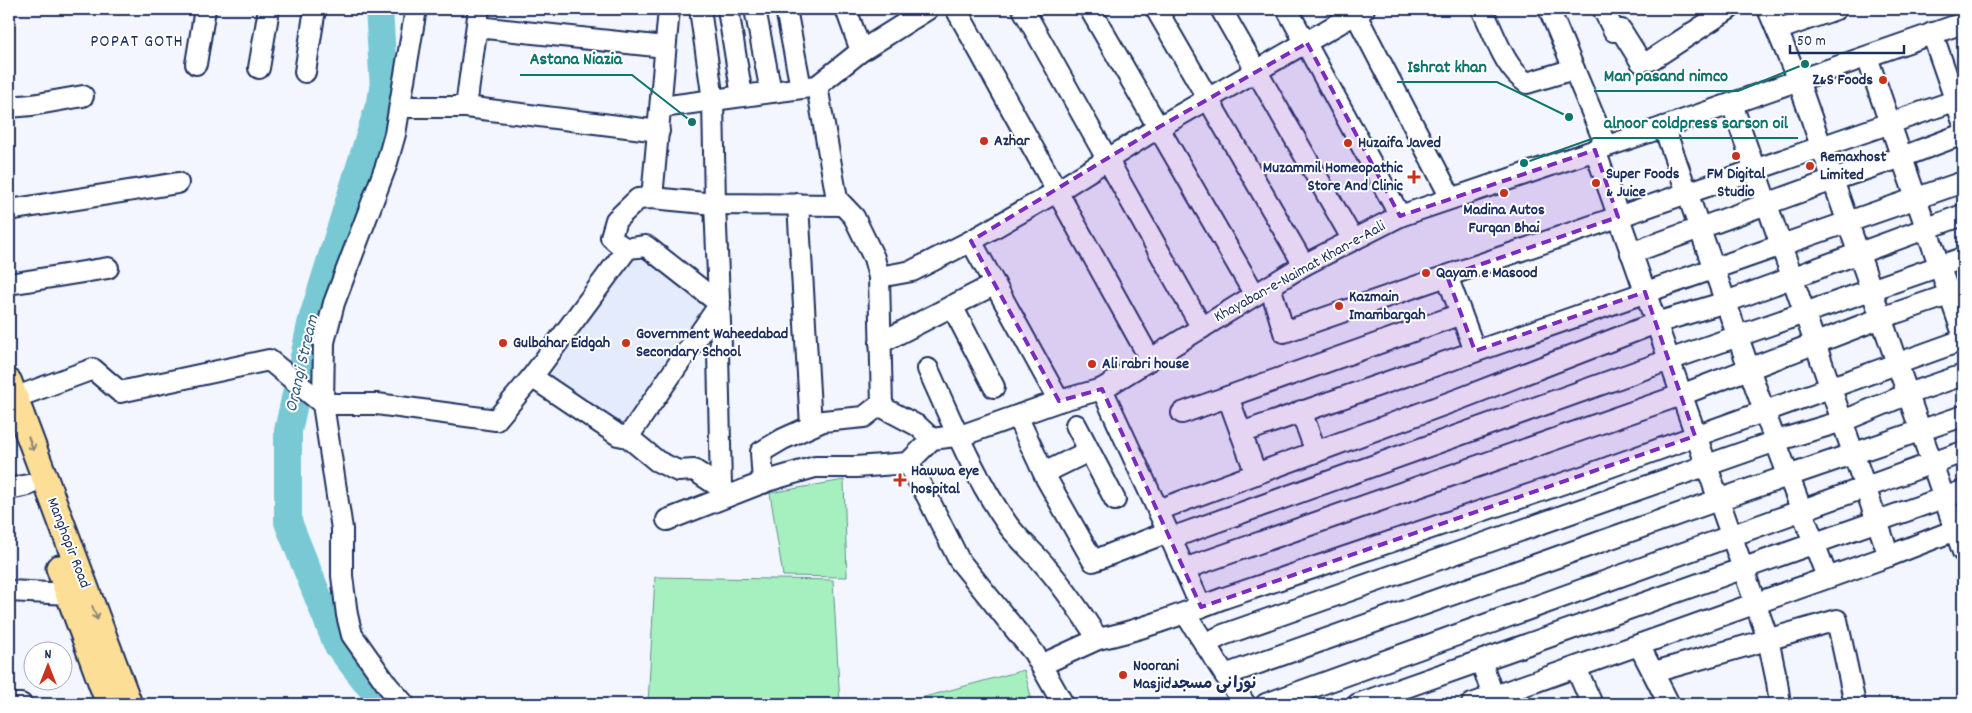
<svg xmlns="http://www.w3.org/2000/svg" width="1972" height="713" viewBox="0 0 1972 713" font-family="Dekko,'Playpen Sans Arabic',sans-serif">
<rect width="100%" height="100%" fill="#f3f6fe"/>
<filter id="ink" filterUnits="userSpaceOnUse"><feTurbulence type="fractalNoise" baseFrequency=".02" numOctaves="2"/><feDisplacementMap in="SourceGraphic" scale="10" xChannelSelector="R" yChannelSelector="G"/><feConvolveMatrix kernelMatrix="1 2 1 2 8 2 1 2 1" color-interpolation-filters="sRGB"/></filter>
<g filter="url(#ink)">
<path fill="#e4ebfc" d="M637,247L720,304L628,437L532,377Z"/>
<g fill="#a6f0bf" stroke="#60908e">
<path d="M844,480L847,577L783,576L770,493Z"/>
<path d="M655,577L833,580L840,704H648Z"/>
<path d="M1024,670L1033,704H899Z"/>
</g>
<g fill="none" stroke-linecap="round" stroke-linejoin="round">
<path stroke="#79c9d4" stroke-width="28" d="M379,9L384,90L312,320L288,431V522L337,644L384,704"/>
<defs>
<g id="minor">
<path d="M700,9L713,100L715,204L721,346L718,352L721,488"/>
<path d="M728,9L742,96"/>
<path d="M755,9L771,92"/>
<path d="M786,9L801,88"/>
<path d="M846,9L861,51"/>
<path d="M956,9L1150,359"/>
<path d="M1023,9L1202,328"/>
<path d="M1090,9L1255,295"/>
<path d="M1156,9L1304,265"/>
<path d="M1221,9L1353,240"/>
<path d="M1287,9L1400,216"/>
<path d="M1353,9L1451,198"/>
<path d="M1482,9C1494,33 1504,68 1527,83L1574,69"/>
<path d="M1549,9L1606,146"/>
<path d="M1603,9L1614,31L1621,30L1641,62"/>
<path d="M1768,9L1798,80L1963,552"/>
<path d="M477,27L665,47"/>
<path d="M1777,30L1836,9"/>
<path d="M1932,33L1963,122"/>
<path d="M1867,57L1963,334"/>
<path d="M1651,60L1729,9"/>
<path d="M196,64L205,9"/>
<path d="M259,68L269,9"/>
<path d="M305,72L315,9"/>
<path d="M817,86L837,199L854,217L874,258L879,277L882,407L918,426L932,439"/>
<path d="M1732,104L1889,556"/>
<path d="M9,107L32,105L83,96"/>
<path d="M400,107H466L659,131"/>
<path d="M466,107L479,9"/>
<path d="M662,107L817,86L861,51L928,9"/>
<path d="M1664,127L1764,411L1827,577"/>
<path d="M1595,150L1768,639L1777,682L1780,704"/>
<path d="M652,198L669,9"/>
<path d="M798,204L811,426"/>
<path d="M9,210L178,183"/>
<path d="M971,241L1059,401"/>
<path d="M1631,253L1833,180L1902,157L1963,134"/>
<path d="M1447,276L1475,351"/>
<path d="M879,277L912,271L971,241L1056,192L1159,127L1364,9"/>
<path d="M9,284L108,268"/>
<path d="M1270,286L1284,332L1963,98"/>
<path d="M952,306L994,387"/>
<path d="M880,343L995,284"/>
<path d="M928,369C952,422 974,477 1008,525C1019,540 1035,553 1047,568C1066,590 1082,614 1098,639C1142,630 1182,614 1224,598L1579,478L1963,340"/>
<path d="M532,377L618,435L628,437L657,461L678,471L694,470L730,494"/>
<path d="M1102,389L1168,532L1201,607"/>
<path d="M1228,397L1256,474"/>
<path d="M14,398L93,369L120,392L269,360L323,404H377L496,420L532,377L627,249"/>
<path d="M1301,411L1316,452"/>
<path d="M1182,413L1461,314"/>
<path d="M1017,416L1046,478L1093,561L1168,532"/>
<path d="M1076,425L1115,500"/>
<path d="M1241,433L1963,182"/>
<path d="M628,437L720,304L646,246C627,248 626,252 611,237L616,220L638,199L652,198L715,204L842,205"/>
<path d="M908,463L932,439L963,435L1059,401L1102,389L1304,265L1400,216L1664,127L1963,23"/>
<path d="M1044,473L1089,451"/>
<path d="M763,483L761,452L783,439L823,421L864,417L882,403"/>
<path d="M9,489L28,485"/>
<path d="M1158,510L1462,398L1656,323L1726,302L1963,215"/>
<path d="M667,520L767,481L815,467H856L908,463L927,496L959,560L1034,653L1063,704"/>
<path d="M1171,538L1669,360L1963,258"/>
<path d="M1184,569L1681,395L1881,318L1963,290"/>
<path d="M9,591L69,594"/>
<path d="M1185,613L1225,675L1718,500L1963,416"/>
<path d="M1205,644L1223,635L1776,441L1843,421L1908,394L1963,375"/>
<path d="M1639,645L1669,704"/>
<path d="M1481,661L1496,704"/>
<path d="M1041,665L1098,639"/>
<path d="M1576,668L1592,704"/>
<path d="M1654,672L1837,620L1855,704"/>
<path d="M1225,675L1245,704"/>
<path d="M9,704H21"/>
<path d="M404,704L388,686L352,635L347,615L342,576V529L323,404L324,342L334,303L386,166L395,134L416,9"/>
<path d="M1266,704L1963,452"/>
<path d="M1358,704L1963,491"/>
<path d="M1472,704L1889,556L1963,527"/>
</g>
<g id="major">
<path d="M9,382L129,704"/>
<path d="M59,568L109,704"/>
</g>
</defs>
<use href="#minor" stroke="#1b2f5e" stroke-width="24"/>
<use href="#major" stroke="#1b2f5e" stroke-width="29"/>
<use href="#minor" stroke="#fff" stroke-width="20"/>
<use href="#major" stroke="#fcde96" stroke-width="25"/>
</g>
<defs><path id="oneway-shaft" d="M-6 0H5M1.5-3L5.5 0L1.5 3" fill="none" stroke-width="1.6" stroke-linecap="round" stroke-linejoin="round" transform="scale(1.25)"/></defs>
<g stroke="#8c867a">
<use href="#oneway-shaft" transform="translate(31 444) rotate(69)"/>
<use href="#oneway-shaft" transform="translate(95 613) rotate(69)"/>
</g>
</g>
<path fill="#7b2cbf" fill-opacity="0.2" stroke="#7b2cbf" stroke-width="4" stroke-dasharray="10 6" stroke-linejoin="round" d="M1307,43L1400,216L1595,150L1618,217L1447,276L1475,351L1645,292L1695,436L1201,607L1102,389L1059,401L971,241L1159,127Z"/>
<g fill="#c8321e" stroke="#fff" stroke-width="2">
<circle cx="1883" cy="80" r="5"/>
<circle cx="984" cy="141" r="5"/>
<circle cx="1348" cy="143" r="5"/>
<circle cx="1736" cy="156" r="5"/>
<circle cx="1810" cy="166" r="5"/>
<path d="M1411.5 169.5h5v5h5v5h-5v5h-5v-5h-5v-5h5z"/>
<circle cx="1596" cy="183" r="5"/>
<circle cx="1504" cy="193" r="5"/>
<circle cx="1426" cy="273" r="5"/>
<circle cx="1339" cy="306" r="5"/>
<circle cx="503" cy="343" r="5"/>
<circle cx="626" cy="343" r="5"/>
<circle cx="1092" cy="364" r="5"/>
<path d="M897.5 472.5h5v5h5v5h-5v5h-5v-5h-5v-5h5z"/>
<circle cx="1123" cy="675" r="5"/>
</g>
<g text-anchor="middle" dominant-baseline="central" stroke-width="4" stroke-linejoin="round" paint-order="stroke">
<g font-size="16" font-weight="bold" fill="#1b2f5e" stroke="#fff" text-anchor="start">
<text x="1873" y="80" text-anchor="end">Z&amp;S Foods</text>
<text x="994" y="141">Azhar</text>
<text x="1358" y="143">Huzaifa Javed</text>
<text x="1820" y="157">Remaxhost<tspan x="1820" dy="18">Limited</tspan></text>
<text x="1403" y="168" text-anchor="end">Muzammil Homeopathic<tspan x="1403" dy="18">Store And Clinic</tspan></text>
<text x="1606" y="174">Super Foods<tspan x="1606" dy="18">&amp; Juice</tspan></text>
<text x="1736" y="174" text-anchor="middle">FM Digital<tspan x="1736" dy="18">Studio</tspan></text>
<text x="1504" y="210" text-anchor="middle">Madina Autos<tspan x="1504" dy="18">Furqan Bhai</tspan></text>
<text x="1436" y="273">Qayam e Masood</text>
<text x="1349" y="297">Kazmain<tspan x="1349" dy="18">Imambargah</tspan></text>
<text x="636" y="334">Government Waheedabad<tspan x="636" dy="18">Secondary School</tspan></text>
<text x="513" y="343">Gulbahar Eidgah</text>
<text x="1102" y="364">Ali rabri house</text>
<text x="911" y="471">Hawwa eye<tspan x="911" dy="18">hospital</tspan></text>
<text x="1133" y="666">Noorani<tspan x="1133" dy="18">Masjidنورانی مسجد</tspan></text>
</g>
<g font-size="16" fill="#1b2f5e" stroke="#fff">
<text transform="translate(1300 272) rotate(-29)">Khayaban-e-Naimat Khan-e-Aali</text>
<text transform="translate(68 543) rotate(69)">Manghopir Road</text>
</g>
<g font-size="18" letter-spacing="1" fill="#1b2f5e" stroke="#fff">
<text x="137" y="42">POPAT GOTH</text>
</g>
<g font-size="18" font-style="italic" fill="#375d81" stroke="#fff">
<text transform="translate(303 364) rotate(-77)">Orangi Stream</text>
</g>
</g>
<path fill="none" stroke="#0f766e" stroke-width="2" d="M692 122L632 75H520M1569 117L1497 82H1397M1805 64L1738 91H1594M1524 163L1594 138H1798"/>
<g fill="#0f766e" stroke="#fff" stroke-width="2">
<circle cx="692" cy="122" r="5"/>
<circle cx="1569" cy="117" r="5"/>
<circle cx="1805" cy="64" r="5"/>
<circle cx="1524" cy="163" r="5"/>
</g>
<g font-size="18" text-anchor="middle" font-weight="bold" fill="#0f766e" stroke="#fff" stroke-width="4" stroke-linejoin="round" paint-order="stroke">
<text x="576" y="64">Astana Niazia</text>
<text x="1447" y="72">Ishrat khan</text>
<text x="1666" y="81">Man pasand nimco</text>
<text x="1696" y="128">alnoor coldpress sarson oil</text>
</g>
<rect width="1972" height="713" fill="none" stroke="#fff" stroke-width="30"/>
<rect x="15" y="15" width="1942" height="683" fill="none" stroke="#1b2f5e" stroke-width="2" filter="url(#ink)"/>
<g transform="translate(48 666)"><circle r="24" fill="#ffffff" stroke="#a4acbf"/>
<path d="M0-4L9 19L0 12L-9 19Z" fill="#c8321e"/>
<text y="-8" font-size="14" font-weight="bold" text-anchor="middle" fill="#1b2f5e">N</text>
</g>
<path d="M1790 45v8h114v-8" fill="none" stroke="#1b2f5e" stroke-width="2.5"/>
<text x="1797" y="45" font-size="15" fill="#1b2f5e" stroke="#ffffff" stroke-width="4" paint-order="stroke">50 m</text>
</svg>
